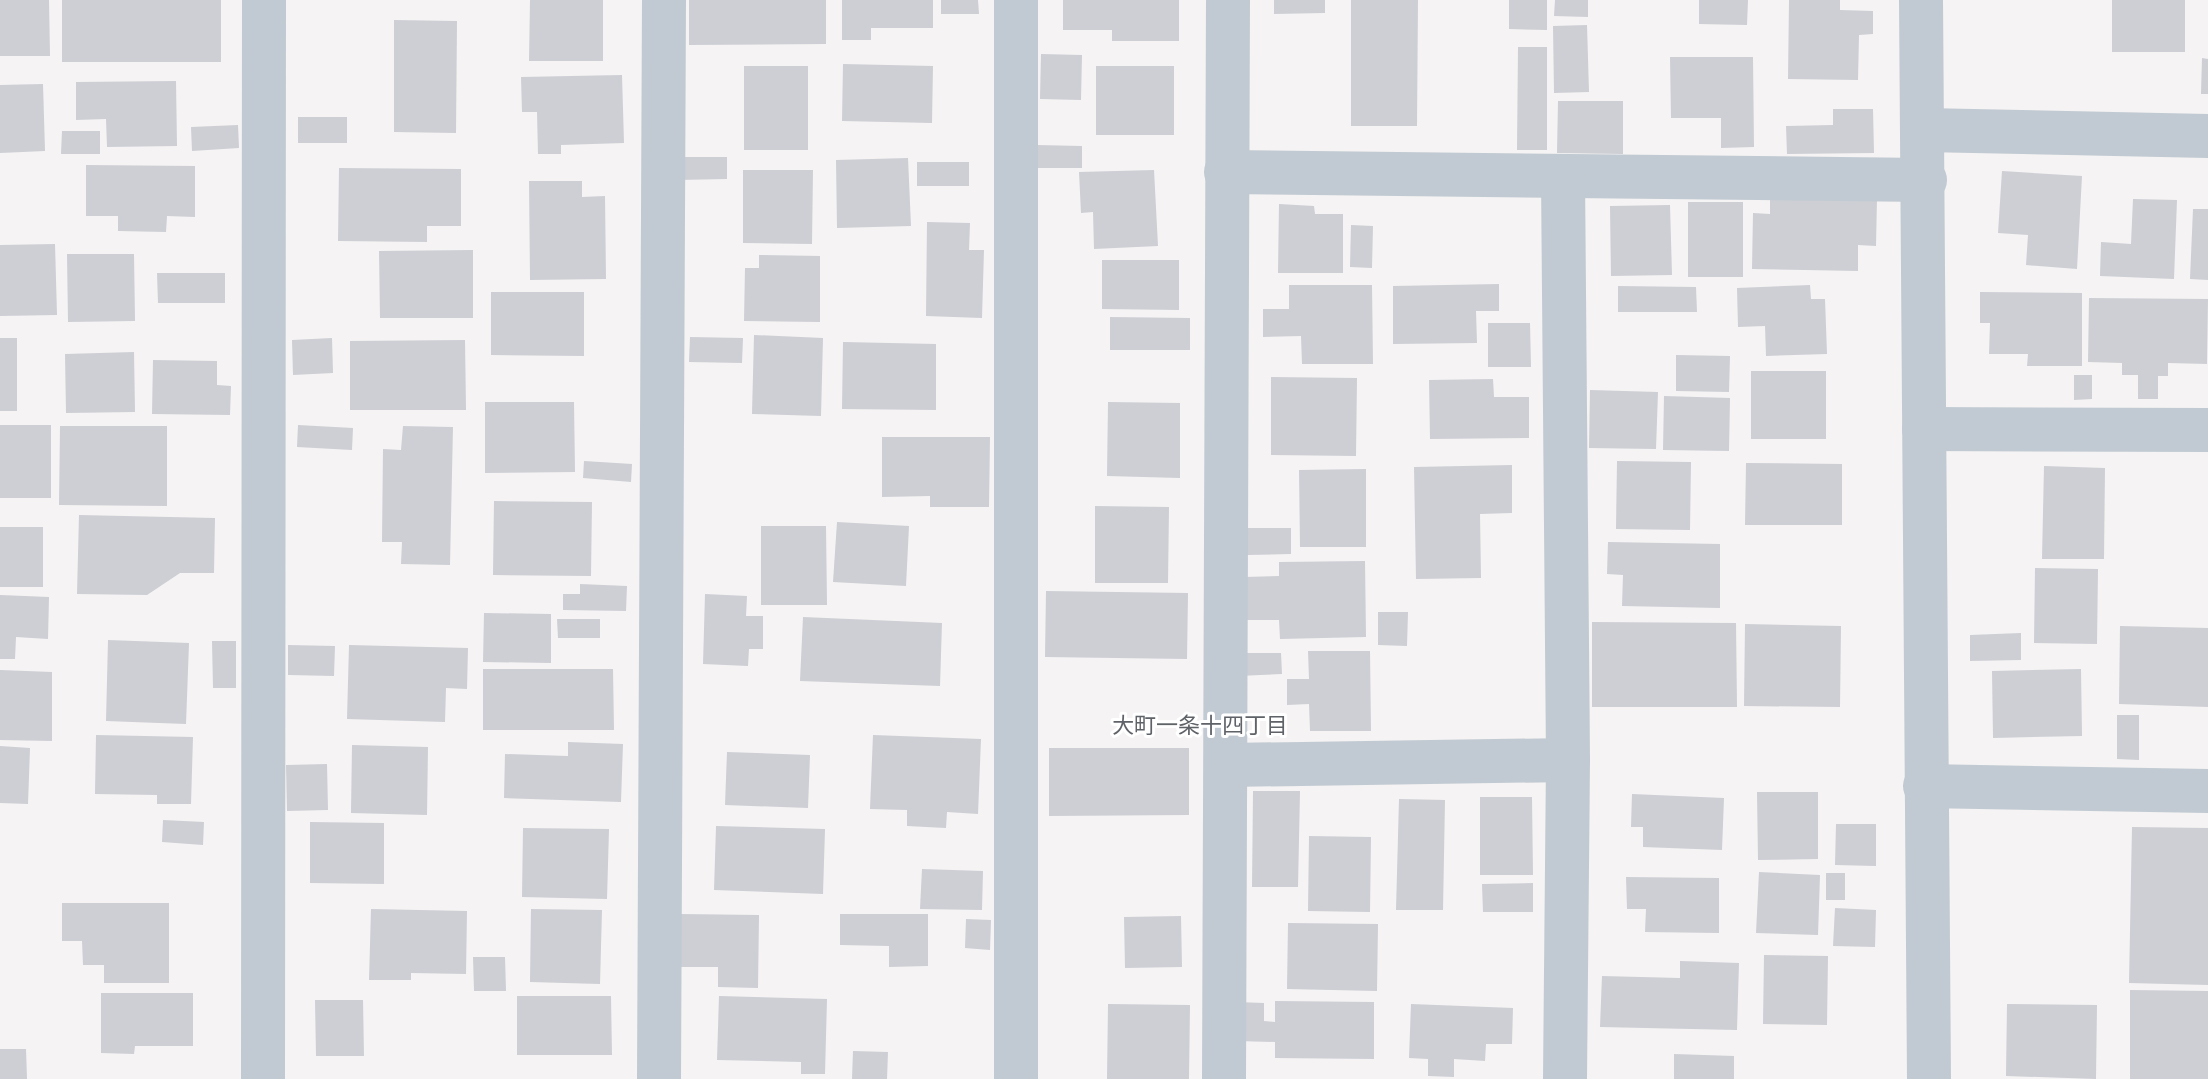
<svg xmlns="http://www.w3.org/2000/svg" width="2208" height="1079" viewBox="0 0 2208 1079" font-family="Poppins,'Noto Sans JP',sans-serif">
<rect width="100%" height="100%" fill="#f5f3f3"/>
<g fill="#cdcfd5">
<path d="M0,0H49L50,56H0Z"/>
<rect x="62" y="0" width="159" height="62"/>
<path d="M530,0H603V61H529Z"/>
<path d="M689,0H826V44L689,45Z"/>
<path d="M842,0H933V28H871V40H842Z"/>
<path d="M941,0H978L979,14H941Z"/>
<path d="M1063,0H1179V41H1112V30H1063Z"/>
<path d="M1274,0H1325V13L1274,14Z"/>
<path d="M1351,0H1418L1417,126H1351Z"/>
<path d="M1509,0H1547V30L1509,29Z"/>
<path d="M1555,0H1588V17L1554,16Z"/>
<path d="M1699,0H1748L1747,25L1699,24Z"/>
<path d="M1789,0H1840V10L1873,11V34L1859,35L1858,80L1788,79Z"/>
<rect x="2112" y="0" width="73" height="52"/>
<path d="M394,20L457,21L456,133L394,132Z"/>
<path d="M1587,25L1589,92L1554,93L1553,26Z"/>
<path d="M1518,47H1547V150H1517Z"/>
<path d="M1041,54L1082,55L1081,100L1040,99Z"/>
<path d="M1670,57H1753L1754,147L1721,148V118H1671Z"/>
<path d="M2202,58L2208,59V94H2201Z"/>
<path d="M843,64L933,66L932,123L842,121Z"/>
<rect x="744" y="66" width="64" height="84"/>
<rect x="1096" y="66" width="78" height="69"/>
<path d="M622,75L624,143L561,145V154H538L537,112H522L521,77Z"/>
<path d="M176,81L177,146L107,147L106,119L76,120V82Z"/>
<path d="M43,84L45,151L0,153V85Z"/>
<path d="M1558,101H1623V154L1557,153Z"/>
<path d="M1833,109H1873L1874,153L1787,154L1786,126L1833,125Z"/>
<rect x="298" y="117" width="49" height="26"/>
<path d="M238,125L239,148L192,151L191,127Z"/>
<path d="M62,131H100V154H61Z"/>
<path d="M1036,145L1082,146V168H1036Z"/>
<path d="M678,157H727V179L678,180Z"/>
<path d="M908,158L911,226L837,228L836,160Z"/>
<rect x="917" y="162" width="52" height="24"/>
<path d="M86,165L195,166V217L167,216L166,232L118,231V216H86Z"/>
<path d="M339,168L461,169V226H427V242L338,241Z"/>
<path d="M743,170H813L812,244L743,243Z"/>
<path d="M1154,170L1158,246L1094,249L1093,212L1081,213L1079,172Z"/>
<path d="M2002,171L2082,176L2077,269L2026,265L2028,235L1998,233Z"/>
<path d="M529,181H582V197L605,196L606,279L530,280Z"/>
<path d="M1770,197L1877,199L1876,246L1858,245V271L1752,269L1753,213L1770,214Z"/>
<path d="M2133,199L2177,200L2174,279L2100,276L2101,242L2131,244Z"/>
<rect x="1688" y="202" width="55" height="75"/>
<path d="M1279,204L1314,206L1315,214H1343V273H1278Z"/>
<path d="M1670,205L1672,275L1611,276L1610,206Z"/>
<path d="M2193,209H2208V280L2190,279Z"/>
<path d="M927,222L970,223L969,250H984L982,318L926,316Z"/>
<path d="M1351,225L1373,226L1372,268L1350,267Z"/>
<path d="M55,244L57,315L0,316V245Z"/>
<path d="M473,250V318H380L379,251Z"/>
<path d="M67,254H134L135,321L68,322Z"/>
<path d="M759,255L820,256V322L744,321L745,268H759Z"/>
<path d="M1102,260H1179V310L1102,309Z"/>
<path d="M157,273H225V303H158Z"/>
<path d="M1499,284V311H1476L1477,343L1393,344V286Z"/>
<path d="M1289,285H1372L1373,364H1302L1301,336L1263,337V309H1289Z"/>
<path d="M1810,285L1811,299H1825L1827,354L1766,356L1765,326L1738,327L1737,288Z"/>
<path d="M1618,286L1696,287L1697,312H1618Z"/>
<path d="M491,292H584V356L491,355Z"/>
<path d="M1980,292L2082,293V366H2027L2028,354H1989L1990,323H1980Z"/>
<path d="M2089,298L2208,299L2207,364L2168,363V376H2158V399H2138V375H2122V363L2088,362Z"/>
<path d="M1110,317L1190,318V350H1110Z"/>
<path d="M1488,323H1530L1531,367H1488Z"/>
<path d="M754,335L823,338L821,416L752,414Z"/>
<path d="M690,337L743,338L742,363L689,362Z"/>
<rect x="0" y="338" width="17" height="73"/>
<path d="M332,338L333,373L293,375L292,340Z"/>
<path d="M465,340L466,410H350V341Z"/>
<path d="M843,342L936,344V410L842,409Z"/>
<path d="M134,352L135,412L66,413L65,354Z"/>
<path d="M1676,355L1730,356L1729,392L1676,391Z"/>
<path d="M153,360L217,361V385L231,386L230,415L152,414Z"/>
<rect x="1751" y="371" width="75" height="68"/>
<path d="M2074,375H2092V399L2074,400Z"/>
<path d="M1271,377L1357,378L1356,456L1271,455Z"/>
<path d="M1493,379L1494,397H1529V438L1430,439L1429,380Z"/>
<path d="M1590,390L1658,392L1656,449L1589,448Z"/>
<path d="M1664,396L1730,398L1729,451L1663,450Z"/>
<path d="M485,402H574L575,472L485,473Z"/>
<path d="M1108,402L1180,403V478L1107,476Z"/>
<rect x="0" y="425" width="51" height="73"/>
<path d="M298,425L353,428L352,450L297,447Z"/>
<path d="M60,426H167V506L59,505Z"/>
<path d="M403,426L453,427L450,565L401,564L402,542H382L383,449L401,450Z"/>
<path d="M882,437H990L989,507H930V496L882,497Z"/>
<path d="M584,461L632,464L631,482L583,478Z"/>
<path d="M1617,461L1691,462L1690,530L1616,529Z"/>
<path d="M1746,463L1842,464V525H1745Z"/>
<path d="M1512,465V513L1480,514L1481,578L1416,579L1414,467Z"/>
<path d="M2044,466L2105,468L2104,559H2042Z"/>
<path d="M1366,469V547H1300L1299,470Z"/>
<path d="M494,501L592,502L591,576L493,575Z"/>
<path d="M1095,506L1169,507L1168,583H1095Z"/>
<path d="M79,515L215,518L214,573H180L147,595L77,594Z"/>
<path d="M837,522L909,526L906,586L833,582Z"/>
<path d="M761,526H826L827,605H761Z"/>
<rect x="0" y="527" width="43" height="60"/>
<path d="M1246,528H1291V554L1247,555Z"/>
<path d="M1608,542L1720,544V608L1622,606L1623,575L1607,574Z"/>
<path d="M1365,561L1366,637L1280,639L1279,620H1245L1244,577L1279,576V562Z"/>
<path d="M2035,568L2098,569L2097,644L2034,643Z"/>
<path d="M580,584L627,586L626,611L563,610V594H580Z"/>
<path d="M1046,591L1188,593L1187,659L1045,657Z"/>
<path d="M705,594L747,596L746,616H763V649H749L748,666L703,664Z"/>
<path d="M0,595L49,597L48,639L16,637L15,659H0Z"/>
<path d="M1378,612H1408L1407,646L1378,645Z"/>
<path d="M484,613L551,614V663L483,662Z"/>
<path d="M803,617L942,623L940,686L800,681Z"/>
<path d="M557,619H600V638H558Z"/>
<path d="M1592,622L1736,623L1737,707H1592Z"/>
<path d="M1745,624L1841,626L1840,707L1744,706Z"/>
<path d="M2120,626L2208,628V707L2119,704Z"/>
<path d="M2021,633V660L1970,661V635Z"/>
<path d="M108,640L189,643L186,724L106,721Z"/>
<path d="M212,641H236V688H213Z"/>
<path d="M288,645L335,646L334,676L288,675Z"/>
<path d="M349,645L468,648L467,689L446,688L445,722L347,719Z"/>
<path d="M1308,651H1370L1371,731H1310L1309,704L1287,705V679H1309Z"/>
<path d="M1238,653H1281L1282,674L1238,676Z"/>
<path d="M483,669H613L614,730H483Z"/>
<path d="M2081,669L2082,736L1993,738L1992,671Z"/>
<path d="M0,670L52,672V741L0,740Z"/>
<path d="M2117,715H2139V760L2117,759Z"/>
<path d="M96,735L193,737L191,804H157V795L95,794Z"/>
<path d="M873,735L981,739L978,814L947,812L946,828L907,826V810L870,809Z"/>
<path d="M568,742L623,744L621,802L504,798L505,754L568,756Z"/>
<path d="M352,745L428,747L427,815L351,813Z"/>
<path d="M0,746L30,748L28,804L0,803Z"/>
<path d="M1049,748H1189V815L1049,816Z"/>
<path d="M727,752L810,755L808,808L725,805Z"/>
<path d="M327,764L328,810L287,811L286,765Z"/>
<path d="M1253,791H1300L1298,887H1252Z"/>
<path d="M1757,792H1818V859L1758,860Z"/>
<path d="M1632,794L1724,798L1722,850L1643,847V827H1631Z"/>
<path d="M1480,797H1532L1533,875H1480Z"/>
<path d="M1399,799L1445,800L1443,910H1396Z"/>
<path d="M163,820L204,822L203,845L162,842Z"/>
<path d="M310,822L384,823V884L310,883Z"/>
<path d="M1836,824H1876V866L1835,865Z"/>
<path d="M716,826L825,829L823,894L714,890Z"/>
<path d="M2132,827L2208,828V985L2129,983Z"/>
<path d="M523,828L609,829L607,899L522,897Z"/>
<path d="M1309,836L1371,837L1370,912L1308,911Z"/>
<path d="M922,869L983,871L982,910L920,909Z"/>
<path d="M1759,872L1820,875L1818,935L1756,933Z"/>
<rect x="1826" y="873" width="19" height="27"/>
<path d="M1626,877L1719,878V933L1645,932L1646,909H1627Z"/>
<path d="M1533,883V912H1483L1482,884Z"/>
<path d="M62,903H169V983H104V965H83L82,941H62Z"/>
<path d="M1835,908L1876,910L1875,947L1833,946Z"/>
<path d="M371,909L467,911L466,974L411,973V980H369Z"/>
<path d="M531,909L602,910L600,984L530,982Z"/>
<path d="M681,914L759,915L758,988L718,987V967H681Z"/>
<path d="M840,914H928V966L889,967V946L840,945Z"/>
<path d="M1181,916L1182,967L1125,968L1124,917Z"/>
<path d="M966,919L991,920L990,950L965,948Z"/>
<path d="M1288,923L1378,924L1377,991L1287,989Z"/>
<path d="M1764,955L1828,956L1827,1025L1763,1024Z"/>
<path d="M473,957H505L506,991H474Z"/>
<path d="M1680,961L1739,963L1737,1030L1600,1027L1602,976L1680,978Z"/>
<path d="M2130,990L2208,991V1079H2130Z"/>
<path d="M101,993H193V1046H135L134,1054L101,1053Z"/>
<path d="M517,996H611L612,1055H517Z"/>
<path d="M719,996L827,999L825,1074H801V1062L717,1060Z"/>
<path d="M315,1000H363L364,1056H316Z"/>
<path d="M1275,1001L1374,1002V1059L1275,1058V1042L1237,1041V1002L1264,1003V1021L1275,1022Z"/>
<path d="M1108,1004L1190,1005L1189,1079H1107Z"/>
<path d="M1411,1004L1513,1008L1512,1044H1486L1485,1061L1454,1059V1077L1428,1076V1059L1409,1058Z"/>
<path d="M2007,1004L2097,1005L2096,1079L2006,1076Z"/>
<path d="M0,1049H26L27,1079H0Z"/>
<path d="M853,1051L888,1052L887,1079H852Z"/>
<path d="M1674,1054L1734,1056V1079H1674Z"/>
</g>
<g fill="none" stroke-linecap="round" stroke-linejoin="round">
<g stroke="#c1cad2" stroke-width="44">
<path d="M1016,0V1079"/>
<path d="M1921,0L1929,1079"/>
<path d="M1924,130L2208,136"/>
<path d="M1226,172L1925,180"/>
<path d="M1563,176L1568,760L1565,1079"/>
<path d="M1924,429L2208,430"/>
<path d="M1228,765L1568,760"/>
<path d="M1925,786L2208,791"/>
<path d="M263,1079L264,0"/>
<path d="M659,1079L664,0"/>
<path d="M1224,1079L1228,0"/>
</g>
</g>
<g text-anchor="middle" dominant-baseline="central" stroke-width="6" stroke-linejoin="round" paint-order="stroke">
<g font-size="22" fill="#5f6368" stroke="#fff">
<text x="1200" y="725">大町一条十四丁目</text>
</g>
</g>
</svg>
